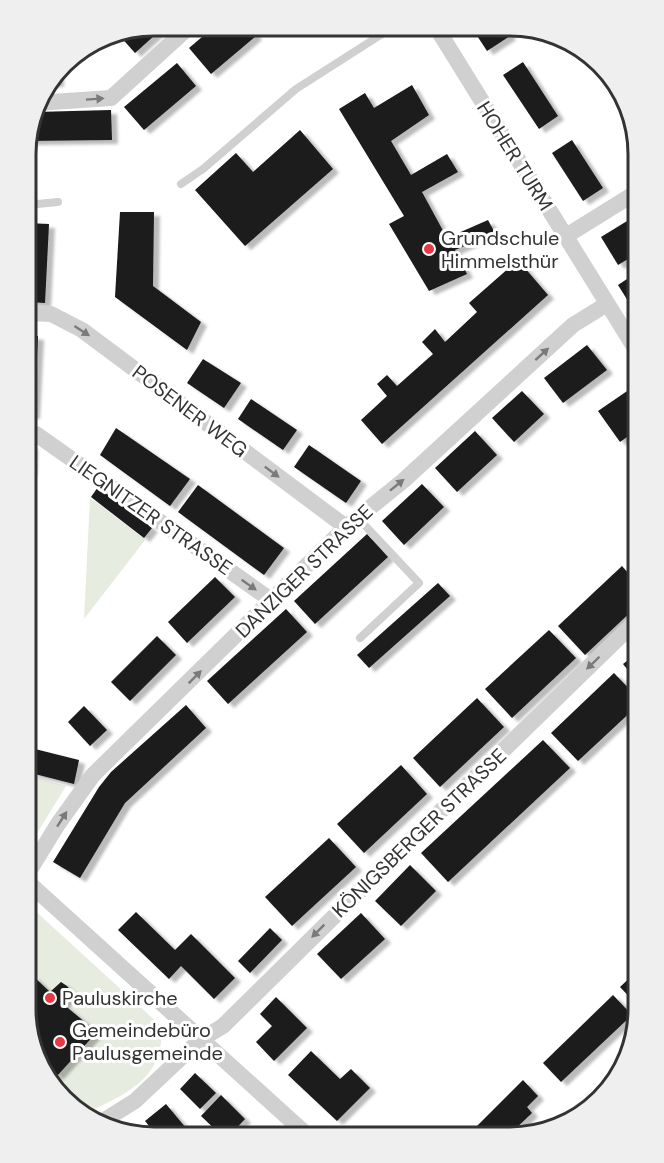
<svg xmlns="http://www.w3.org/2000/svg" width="664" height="1163" viewBox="0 0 664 1163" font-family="'DM Sans',sans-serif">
<defs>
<filter id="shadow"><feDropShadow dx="6" dy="4" stdDeviation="1.5" flood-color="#0004"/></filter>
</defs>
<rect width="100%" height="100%" fill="#fff"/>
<g fill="#e6ecdf">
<path d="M90,498L145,540L84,619Z"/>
<path d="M31,776L66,786L31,843Z"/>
<path d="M32,908L161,1026C166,1078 126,1094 86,1113L70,1106L32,1050Z"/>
</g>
<g fill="#1a1a1a" filter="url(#shadow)">
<path d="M154,26H165L135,53L119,35L122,32Z"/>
<path d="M215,26H248L256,36L211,74L189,48Z"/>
<path d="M472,28H505L510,36L487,51Z"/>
<path d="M523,62L558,116L539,129L503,75Z"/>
<path d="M177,63L196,86L144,130L124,107Z"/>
<path d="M58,73V83H50L52,80Z"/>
<path d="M412,85L429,115L391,141L411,175L447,154L458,172L422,192L447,238L488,220L495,233L455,250L467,274L429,291L389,224L404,216L339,109L365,93L374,108Z"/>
<path d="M111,110L112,140L27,141L35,112Z"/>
<path d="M300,130L333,169L245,246L195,190L236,153L253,172Z"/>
<path d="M572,140L603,188L583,201L552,153Z"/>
<path d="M120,212H154L153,286L201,322L187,350L115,297Z"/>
<path d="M632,218L633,256L618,265L601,237Z"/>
<path d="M27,223L49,224L45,303L28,302Z"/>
<path d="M518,260L548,295L382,444L361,420L387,396L377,384L387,375L397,386L433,354L422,342L435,329L445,342L477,312L469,303Z"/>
<path d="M633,275V309L618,285Z"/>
<path d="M28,335L38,336L34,415H28Z"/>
<path d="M587,345L607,370L563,403L544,378Z"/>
<path d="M203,359L241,383L224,408L187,383Z"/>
<path d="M633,387L634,432L620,442L598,411Z"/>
<path d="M522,391L544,414L514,442L492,418Z"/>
<path d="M251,399L297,430L283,450L238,419Z"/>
<path d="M116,428L190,479L170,506L100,455Z"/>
<path d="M475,431L497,455L457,492L435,468Z"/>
<path d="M29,445H32L31,472H29Z"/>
<path d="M309,445L361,481L346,503L294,467Z"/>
<path d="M422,484L444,507L404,545L382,521Z"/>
<path d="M198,485L284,548L264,575L178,512Z"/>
<path d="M98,487L152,528L144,538L91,497Z"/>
<path d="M367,534L388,557L315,624L294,601Z"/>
<path d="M622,566L635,581V608L585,655L558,626Z"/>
<path d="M215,577L235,597L187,643L168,622Z"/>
<path d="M438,583L450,596L369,668L357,655Z"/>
<path d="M286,609L307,632L228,704L207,681Z"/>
<path d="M549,630L576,658L512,718L485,689Z"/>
<path d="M157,636L176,655L130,701L111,682Z"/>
<path d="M636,654V680L623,664Z"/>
<path d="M614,673L636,696V707L578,761L551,733Z"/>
<path d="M477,698L504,727L440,787L413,758Z"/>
<path d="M186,705L206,728L125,803L80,878L53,862L99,787L111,772Z"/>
<path d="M84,706L107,730L90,746L68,722Z"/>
<path d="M543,740L570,768L448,882L421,853Z"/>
<path d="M31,748L79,760L74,784L31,773Z"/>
<path d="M401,765L427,794L364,853L337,824Z"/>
<path d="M329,838L356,867L292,926L265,897Z"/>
<path d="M410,865L436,891L401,926L375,901Z"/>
<path d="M136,912L175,950L191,934L235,978L214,999L181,966L169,979L118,930Z"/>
<path d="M361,913L385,939L341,979L317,954Z"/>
<path d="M270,928L282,940L250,973L238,961Z"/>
<path d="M638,970V1006L620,987Z"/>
<path d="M32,975L50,992L61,982L67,986L73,993L63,1004L97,1032L57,1076L39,1060L32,1050V1034L39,1028L32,1022Z"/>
<path d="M613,995L632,1015L561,1082L543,1063Z"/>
<path d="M276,997L307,1028L274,1061L256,1042L272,1026L260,1014Z"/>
<path d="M311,1051L340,1079L351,1069L370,1088L337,1121L288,1075Z"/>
<path d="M195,1073L216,1093L200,1109L180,1089Z"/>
<path d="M523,1080L538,1096L527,1107L532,1113L513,1131L471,1132Z"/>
<path d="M221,1095L245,1119L230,1135H221L201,1116Z"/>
<path d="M166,1104L191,1134L189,1136H157L145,1121Z"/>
</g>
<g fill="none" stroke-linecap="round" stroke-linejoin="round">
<g stroke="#d0d0d0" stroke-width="8">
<path d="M181,184L203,169L296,89L393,27"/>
<path d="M27,205L58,202"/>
<path d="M357,517L419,583L360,638"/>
</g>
<g stroke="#d0d0d0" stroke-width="16">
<path d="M436,27L633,345"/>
<path d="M37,103L111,98L190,26"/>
<path d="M566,236L632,195"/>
<path d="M28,313L51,314L82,330L346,527"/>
<path d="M28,433L36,434L271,600"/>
<path d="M31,868L58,824L93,775L346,527L403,481L573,325L607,304"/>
<path d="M31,885L306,1134"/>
<path d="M103,1121L135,1101L200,1040L223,1026L454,798L635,622"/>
</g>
</g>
<defs><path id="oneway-solid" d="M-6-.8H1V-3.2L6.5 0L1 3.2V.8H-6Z" transform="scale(1.5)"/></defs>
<g fill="#7a7a7a">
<use href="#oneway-solid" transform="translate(95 99) rotate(-4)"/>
<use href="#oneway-solid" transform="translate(82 331) rotate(33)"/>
<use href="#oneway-solid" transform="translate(542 354) rotate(-42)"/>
<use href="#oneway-solid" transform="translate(272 472) rotate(37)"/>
<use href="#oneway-solid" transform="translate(397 485) rotate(-39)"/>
<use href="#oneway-solid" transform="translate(249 585) rotate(35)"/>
<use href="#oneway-solid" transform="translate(593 663) rotate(136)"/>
<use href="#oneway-solid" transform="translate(195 677) rotate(-45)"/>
<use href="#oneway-solid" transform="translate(62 819) rotate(-57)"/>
<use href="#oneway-solid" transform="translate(318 931) rotate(135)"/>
</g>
<g fill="#e63946" stroke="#fff" stroke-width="2">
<circle cx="429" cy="249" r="6"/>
<circle cx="50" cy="998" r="6"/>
<circle cx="60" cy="1042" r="6"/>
</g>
<g text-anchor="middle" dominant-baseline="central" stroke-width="6" stroke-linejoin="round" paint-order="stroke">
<g font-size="20" fill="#333" stroke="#fff">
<text transform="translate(515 156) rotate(58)">HOHER TURM</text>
<text transform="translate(190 411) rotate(37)">POSENER WEG</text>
<text transform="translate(151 515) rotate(35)">LIEGNITZER STRASSE</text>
<text transform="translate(304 571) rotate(-44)">DANZIGER STRASSE</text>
<text transform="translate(419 833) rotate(-44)">KÖNIGSBERGER STRASSE</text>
</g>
<g font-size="20" fill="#333" stroke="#fff" text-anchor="start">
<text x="441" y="238">Grundschule<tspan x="441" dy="23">Himmelsthür</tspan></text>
<text x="62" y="998">Pauluskirche</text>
<text x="72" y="1030">Gemeindebüro<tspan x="72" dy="23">Paulusgemeinde</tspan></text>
</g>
</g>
<path d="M0 0H664V1163H0ZM154 36H510A118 118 0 0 1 628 154V1009A118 118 0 0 1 510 1127H154A118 118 0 0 1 36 1009V154A118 118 0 0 1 154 36Z" fill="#efefef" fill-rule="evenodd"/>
<path fill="none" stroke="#333" stroke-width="3" d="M154 36H510A118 118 0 0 1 628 154V1009A118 118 0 0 1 510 1127H154A118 118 0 0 1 36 1009V154A118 118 0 0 1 154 36Z"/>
</svg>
